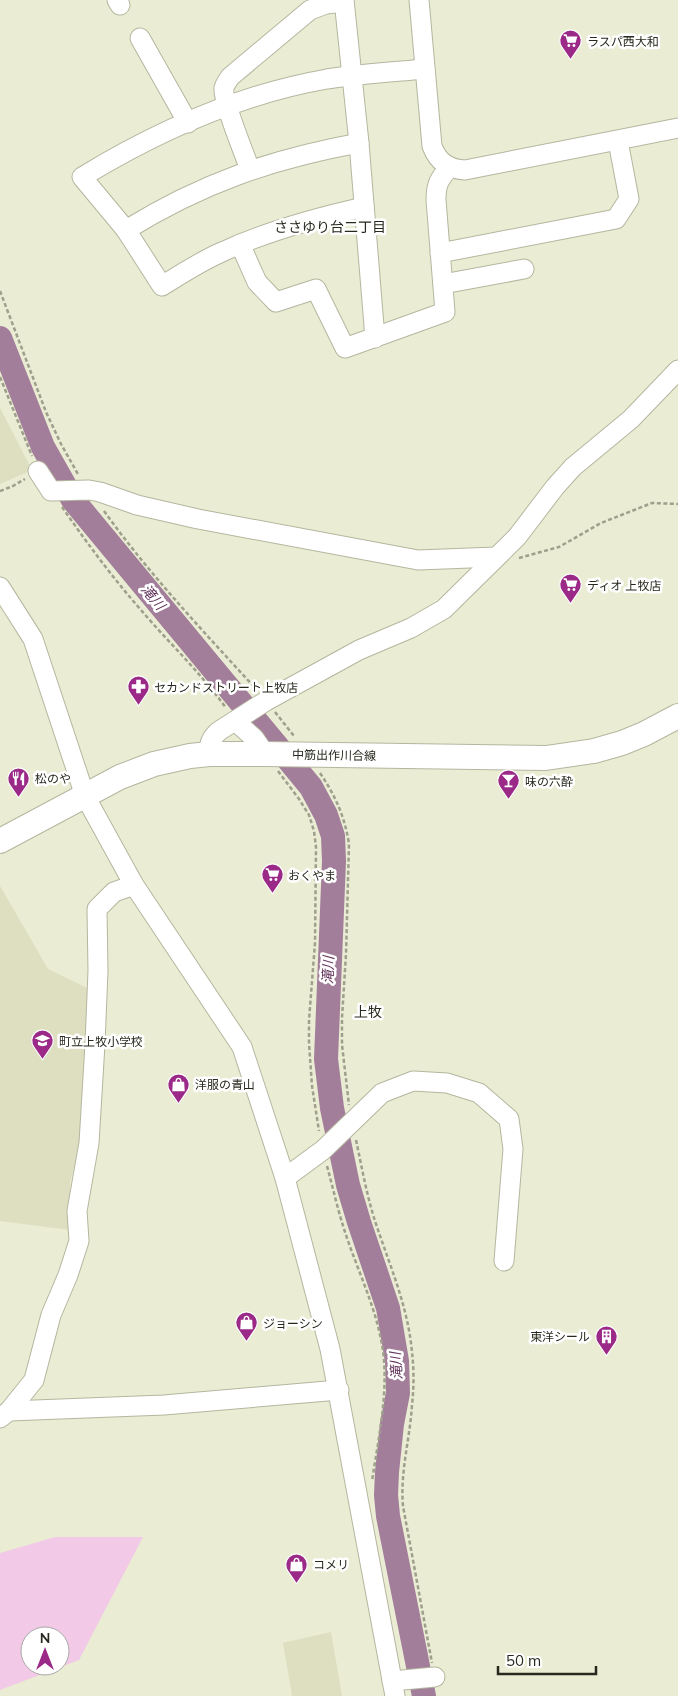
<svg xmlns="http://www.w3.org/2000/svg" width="678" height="1696" viewBox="0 0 678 1696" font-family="Mulish,'Noto Sans JP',sans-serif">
<rect width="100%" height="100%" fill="#eaecd3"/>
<g fill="#dddfc0">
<path d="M0,408L32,470L0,484Z"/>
<path d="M0,886L48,969L89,989L84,1131L70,1182V1230L0,1221Z"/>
<path d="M331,1632L342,1696H291L292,1695L283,1643Z"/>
</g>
<path fill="#f2cae8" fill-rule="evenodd" d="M55,1537H143L79,1660L0,1690V1553ZM30,1636H60V1666H30Z"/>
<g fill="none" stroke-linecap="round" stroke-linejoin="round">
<path stroke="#a27e9a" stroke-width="24" d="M0,338L43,447L73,500L311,787L326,815L333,836L334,861L326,1059L332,1108L348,1185L359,1222L388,1308L397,1361L398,1393L392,1424L387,1472L386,1495L388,1516L424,1696"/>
<defs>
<g id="minor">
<path d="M117,0L120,5"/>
<path d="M344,0L359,143L375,338"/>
<path d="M419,0L432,146C438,162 448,169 465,170L678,128"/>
<path d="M140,38L188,123"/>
<path d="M250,170C245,155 222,100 224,88C225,84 228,80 230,77L310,10L326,4L344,2"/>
<path d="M364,207C315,218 267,231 222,252C201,261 181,274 162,286L126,230L82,177C156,132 241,94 327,79C360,74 392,72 425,69"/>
<path d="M126,230C202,183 272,159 359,143"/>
<path d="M240,244L257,282L276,302L316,289L345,348L445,312L436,200C436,184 439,179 450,167"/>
<path d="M440,253L616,219L629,199L618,141"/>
<path d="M443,284L524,269"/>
<path d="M38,471L51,491L89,490L100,492L137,505L198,519L418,560L496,557"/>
<path d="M0,587L33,639L85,796L134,885L242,1047L285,1178L330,1349L395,1696"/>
<path d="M235,721L254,738L265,754"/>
<path d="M209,754C209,743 211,738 219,731L266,701L339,661L359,650L411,628L444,609L517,537L555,487L573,467L631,419L678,370"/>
<path d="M285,1178L323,1150L382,1093L413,1081L447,1083L479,1093L509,1119L513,1149L504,1261"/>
<path d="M9,1411L164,1405L339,1390"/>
<path d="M0,1418L9,1411L34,1380L51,1315L68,1275L79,1241L77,1211L89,1143L95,1044L98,971L97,909L114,892L134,885"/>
<path d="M392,1681L435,1677"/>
</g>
<path id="major" d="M0,841L120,777L154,764L190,756L209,754H265L546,758L594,751L622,743L644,734L678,716"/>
</defs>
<use href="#minor" stroke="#b5b69f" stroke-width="21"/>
<use href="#major" stroke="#b5b69f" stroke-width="26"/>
<g stroke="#9e9f8c" stroke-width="2.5" stroke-dasharray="4 2.5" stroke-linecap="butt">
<path d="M0,291L46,412L61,444L79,476"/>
<path d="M0,377L32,456"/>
<path d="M0,491L13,486L25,479"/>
<path d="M62,507C87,543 112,577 141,610C169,643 201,673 226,708"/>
<path d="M104,511C150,575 203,631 256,689"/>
<path d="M519,558L559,547L601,523L652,503L678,504"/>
<path d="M275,712L294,736"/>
<path d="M278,771L299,799L309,815L314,831L316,847L315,943L309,1020V1043L312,1086L319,1131"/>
<path d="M320,773C335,795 345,817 349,844L346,954L342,1018V1045L349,1105"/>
<path d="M356,1140C362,1168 367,1197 376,1224C390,1266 408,1307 412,1352C414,1369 414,1387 412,1405C410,1439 400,1471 403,1506L432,1663"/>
<path d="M327,1166C333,1188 338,1211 345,1232C359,1275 380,1315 384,1360C387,1401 378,1441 372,1481"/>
</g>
<use href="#minor" stroke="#fff" stroke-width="19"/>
<use href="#major" stroke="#fff" stroke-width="24"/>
</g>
<defs>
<symbol id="supermarket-pin" viewBox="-11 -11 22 30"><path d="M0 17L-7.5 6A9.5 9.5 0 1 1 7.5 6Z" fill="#9a2988" stroke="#fff"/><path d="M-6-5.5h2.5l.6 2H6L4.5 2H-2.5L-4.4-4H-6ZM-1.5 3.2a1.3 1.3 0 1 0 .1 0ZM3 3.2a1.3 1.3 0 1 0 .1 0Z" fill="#fff"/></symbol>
<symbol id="pharmacy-pin" viewBox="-11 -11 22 30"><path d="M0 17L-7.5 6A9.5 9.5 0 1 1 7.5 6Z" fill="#9a2988" stroke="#fff"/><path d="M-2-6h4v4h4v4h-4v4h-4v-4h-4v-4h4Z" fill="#fff"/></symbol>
<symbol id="restaurant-pin" viewBox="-11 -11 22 30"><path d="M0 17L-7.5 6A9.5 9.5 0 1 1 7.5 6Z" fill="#9a2988" stroke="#fff"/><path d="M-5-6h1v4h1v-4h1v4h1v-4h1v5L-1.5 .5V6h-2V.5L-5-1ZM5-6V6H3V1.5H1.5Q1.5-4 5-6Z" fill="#fff"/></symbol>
<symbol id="bar-pin" viewBox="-11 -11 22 30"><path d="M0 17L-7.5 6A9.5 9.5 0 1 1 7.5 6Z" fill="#9a2988" stroke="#fff"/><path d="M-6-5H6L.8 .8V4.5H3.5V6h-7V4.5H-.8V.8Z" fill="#fff"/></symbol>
<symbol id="school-pin" viewBox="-11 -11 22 30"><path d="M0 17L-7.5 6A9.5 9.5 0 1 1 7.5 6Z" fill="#9a2988" stroke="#fff"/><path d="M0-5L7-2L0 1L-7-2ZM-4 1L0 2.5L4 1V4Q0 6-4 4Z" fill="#fff"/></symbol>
<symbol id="shop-pin" viewBox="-11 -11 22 30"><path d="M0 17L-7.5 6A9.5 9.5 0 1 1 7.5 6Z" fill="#9a2988" stroke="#fff"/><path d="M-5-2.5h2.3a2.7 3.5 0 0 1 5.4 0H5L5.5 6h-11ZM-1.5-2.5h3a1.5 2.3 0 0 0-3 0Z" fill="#fff"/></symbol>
<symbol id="building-pin" viewBox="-11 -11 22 30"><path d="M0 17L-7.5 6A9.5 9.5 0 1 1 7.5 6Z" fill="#9a2988" stroke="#fff"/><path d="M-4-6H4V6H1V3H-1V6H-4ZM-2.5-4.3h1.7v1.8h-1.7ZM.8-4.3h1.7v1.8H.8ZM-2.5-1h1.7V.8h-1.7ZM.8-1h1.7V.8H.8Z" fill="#fff"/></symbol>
</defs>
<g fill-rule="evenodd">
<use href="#supermarket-pin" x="558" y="28" width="25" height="34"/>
<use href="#supermarket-pin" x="558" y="572" width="25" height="34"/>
<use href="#pharmacy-pin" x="126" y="674" width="25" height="34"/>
<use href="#restaurant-pin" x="6" y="766" width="25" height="34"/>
<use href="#bar-pin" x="496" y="768" width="25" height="34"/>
<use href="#supermarket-pin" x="260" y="862" width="25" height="34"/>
<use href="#school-pin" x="30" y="1028" width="25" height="34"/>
<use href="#shop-pin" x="166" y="1072" width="25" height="34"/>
<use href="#shop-pin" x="234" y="1310" width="25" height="34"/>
<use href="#building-pin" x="594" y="1324" width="25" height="34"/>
<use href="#shop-pin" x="284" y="1552" width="25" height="34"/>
</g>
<g text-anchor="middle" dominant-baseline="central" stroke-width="5" stroke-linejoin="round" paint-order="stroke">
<g font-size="12" fill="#28281f" stroke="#fff" text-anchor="start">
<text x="587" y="41">ラスパ西大和</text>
<text x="587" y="585">ディオ 上牧店</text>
<text x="154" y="687">セカンドストリート上牧店</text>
<text x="35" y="778">松のや</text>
<text x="525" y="781">味の六酔</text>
<text x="288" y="875">おくやま</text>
<text x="59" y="1041">町立上牧小学校</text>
<text x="195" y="1084">洋服の青山</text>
<text x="263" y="1323">ジョーシン</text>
<text x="590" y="1336" text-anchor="end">東洋シール</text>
<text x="313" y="1564">コメリ</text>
</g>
<g font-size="12" fill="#28281f" stroke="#fff">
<text transform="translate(334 755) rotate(1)">中筋出作川合線</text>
</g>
<g font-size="14" fill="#28281f" stroke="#fff">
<text x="330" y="227">ささゆり台二丁目</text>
<text x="368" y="1012">上牧</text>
</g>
<g font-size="14" font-style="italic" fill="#602f57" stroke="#fff">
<text transform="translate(153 597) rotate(50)">滝川</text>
<text transform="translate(328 970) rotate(-88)">滝川</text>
<text transform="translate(396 1366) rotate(-94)">滝川</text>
</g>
</g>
<g transform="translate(45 1651)"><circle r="24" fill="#ffffff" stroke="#a9a9a5"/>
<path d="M0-4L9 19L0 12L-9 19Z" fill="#9a2988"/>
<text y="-8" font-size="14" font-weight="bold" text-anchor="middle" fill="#28281f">N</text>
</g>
<path d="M498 1666v8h98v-8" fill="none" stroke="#28281f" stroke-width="2.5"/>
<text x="506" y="1666" font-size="15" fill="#28281f" stroke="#ffffff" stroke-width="4" paint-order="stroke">50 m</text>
</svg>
